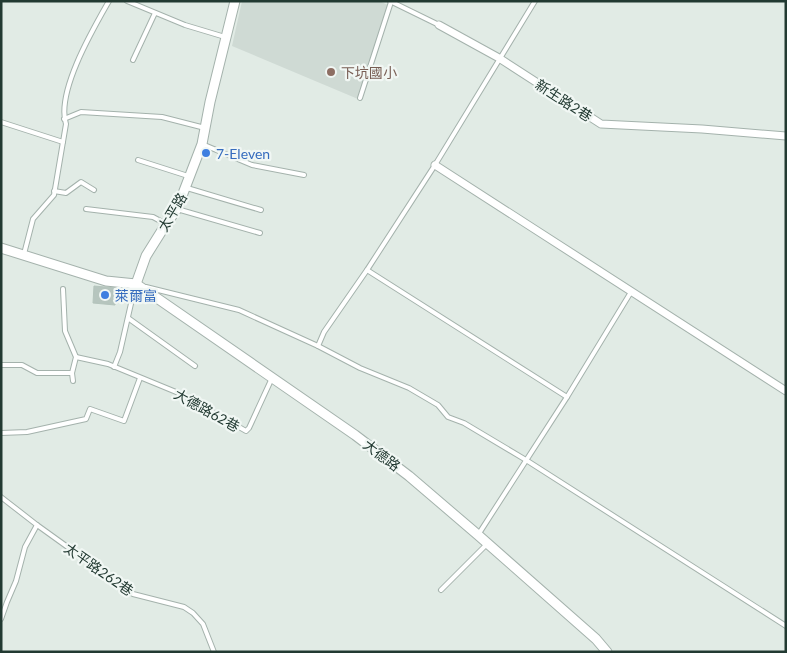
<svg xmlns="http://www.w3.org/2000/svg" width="787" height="653" viewBox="0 0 787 653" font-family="Lato,'Noto Sans TC',sans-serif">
<rect width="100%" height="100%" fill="#e1ebe5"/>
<path fill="#cfdad4" d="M242,1H379L388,5L358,99L232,46Z"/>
<path fill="#b6c5be" stroke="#b4c4bc" d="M94,286L116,288L115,305L93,303Z"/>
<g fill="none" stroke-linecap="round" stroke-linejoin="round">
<defs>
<g id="service">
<path d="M127,1L185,25L225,37"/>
<path d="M390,1L439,25"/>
<path d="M133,60L155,13"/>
<path d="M360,98L391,2"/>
<path d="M64,119L81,112L162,117L205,128"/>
<path d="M1,122L63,142"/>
<path d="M202,144L252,165L304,175"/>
<path d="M138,160L188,176"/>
<path d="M187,188L261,210"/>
<path d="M54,191L66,193L81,182L94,190"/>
<path d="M86,209L153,217L166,224"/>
<path d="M177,209L260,233"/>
<path d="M24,254L33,219L54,195L66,124C56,92 93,29 109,1"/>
<path d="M367,270L567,397"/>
<path d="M146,287L239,310L318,346L360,368L409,388L438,405L448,417L464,423L526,460L786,626"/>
<path d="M63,289L65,331L76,357L72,373L73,381"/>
<path d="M128,318L195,366"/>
<path d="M318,346L324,332L367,270L435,165L535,1"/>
<path d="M76,357L108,364L181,394L246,431L249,428L272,378"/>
<path d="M1,365H22L37,373H72"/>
<path d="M114,367L120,352L135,286"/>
<path d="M1,433L27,432L86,419L90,409L124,421L140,378"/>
<path d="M1,497L37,525L133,594L184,607L193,613L203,624L214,652"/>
<path d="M478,535L567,397L631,292"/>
<path d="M441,590L487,544"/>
<path d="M1,619L7,602L16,581L25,547L37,525"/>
</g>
<g id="minor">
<path d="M439,25L499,58L601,124L702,129L786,136"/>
<path d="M435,165L786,391"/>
</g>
<g id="tertiary">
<path d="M1,248L106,281L136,284L154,296L355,435L409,476L478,535L596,639L607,652"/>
<path d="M136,284L146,256L166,224L177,209L202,144L210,102L235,1"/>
</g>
</defs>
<use href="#service" stroke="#a4b2ac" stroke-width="6"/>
<use href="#minor" stroke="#a4b2ac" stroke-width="9"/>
<use href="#tertiary" stroke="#a4b2ac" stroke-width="11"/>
<use href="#service" stroke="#fff" stroke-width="4"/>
<use href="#minor" stroke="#fff" stroke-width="7"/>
<use href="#tertiary" stroke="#fff" stroke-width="9"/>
</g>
<circle fill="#8d6e63" stroke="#f1f7f4" stroke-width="2" cx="331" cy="72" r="5"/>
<g fill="#3f7fe0" stroke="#f1f7f4" stroke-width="2">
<circle cx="206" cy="153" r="5"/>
<circle cx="105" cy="295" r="5"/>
</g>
<g text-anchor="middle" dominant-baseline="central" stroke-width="4.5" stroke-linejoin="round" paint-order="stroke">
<g font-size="14" fill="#785e54" stroke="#f1f7f4" text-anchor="start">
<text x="341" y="72">下坑國小</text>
</g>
<g font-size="14" fill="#223a32" stroke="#f1f7f4">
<text transform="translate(564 100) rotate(33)">新生路2巷</text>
<text transform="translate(172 212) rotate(-59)">太平路</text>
<text transform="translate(207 410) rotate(29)">大德路62巷</text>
<text transform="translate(382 455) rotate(37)">大德路</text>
<text transform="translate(99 569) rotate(35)">太平路262巷</text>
</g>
<g font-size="14" fill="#366cbe" stroke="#f1f7f4" text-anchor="start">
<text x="216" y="153">7-Eleven</text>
<text x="115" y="295">萊爾富</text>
</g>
</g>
<rect width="787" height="653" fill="none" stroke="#223a32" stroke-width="5"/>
</svg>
